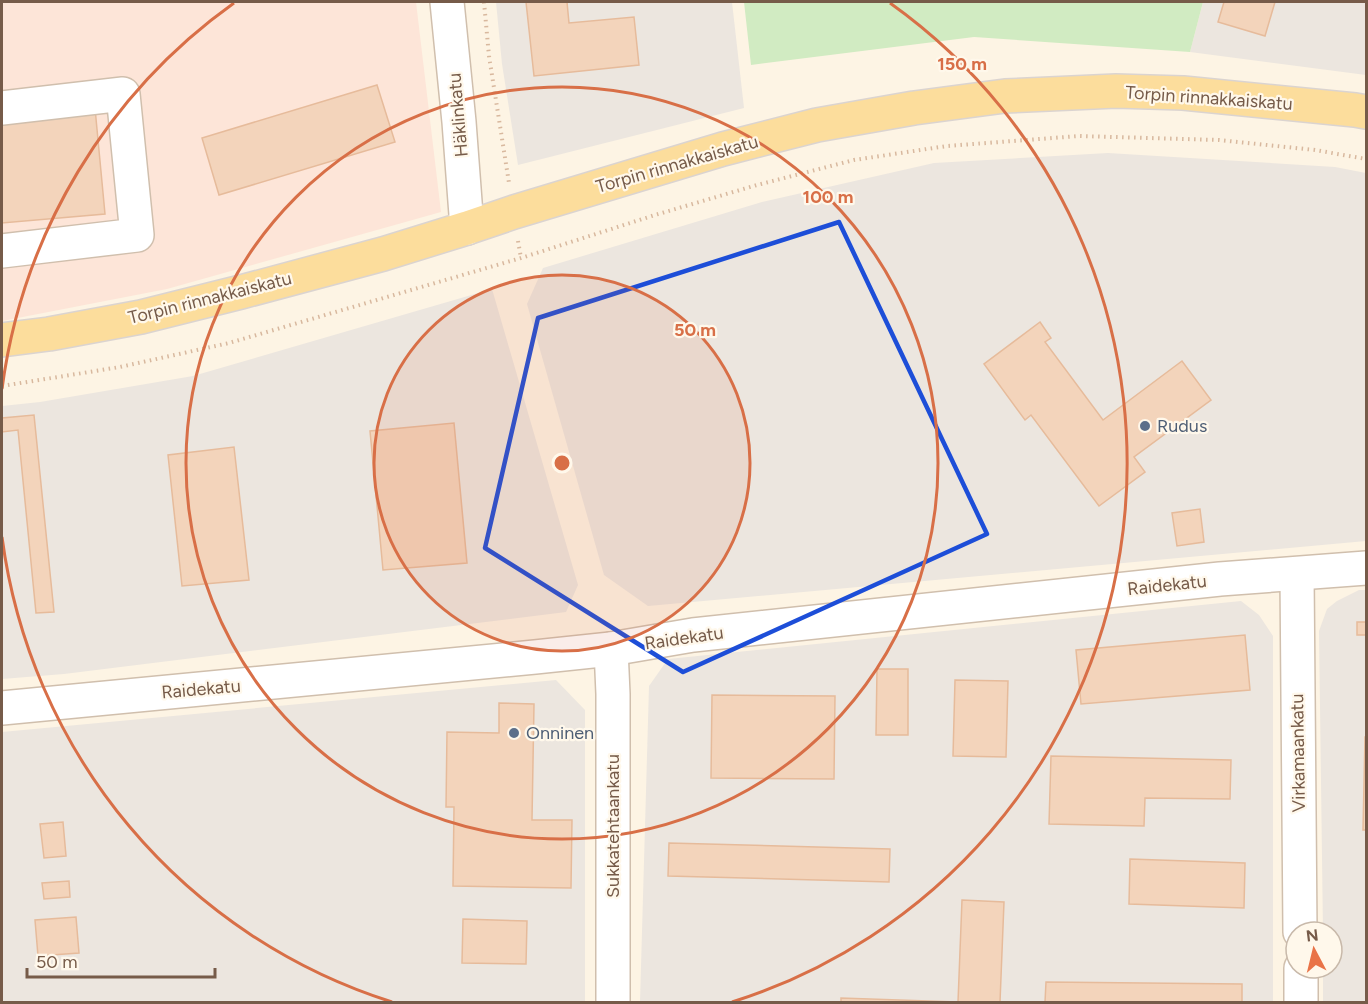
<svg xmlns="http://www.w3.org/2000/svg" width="1368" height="1004" viewBox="0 0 1368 1004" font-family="Figtree,sans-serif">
<rect width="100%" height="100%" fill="#fdf4e4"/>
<path fill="#fde5d8" d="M2,2H416L441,212L167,289L2,321Z"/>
<g fill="#ece6df">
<path d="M496,2H732L744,108L518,165L502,64Z"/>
<path d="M1203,2H1366V75L1190,52Z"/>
<path d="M1108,153L1335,167L1366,173V541L648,606L604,575L527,304L543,268L762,202L934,163Z"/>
<path d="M492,289L578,585L566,612L64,674L2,679V406L40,402L193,376Z"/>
<path d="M1359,590H1366V1002H1323V968H1332V932H1323L1319,631L1327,609L1337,601Z"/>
<path d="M1241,601L1259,615L1273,636V1002H640L649,686L668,659Z"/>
<path d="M556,680L585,710V1002H2V732Z"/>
</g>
<path fill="#d1ebc2" d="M744,2H1203L1190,52L974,37L751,65Z"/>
<g fill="#f3d4bb" stroke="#e6bb9b" stroke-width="1.5">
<path d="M526,2H567L569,23L634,17L639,65L534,76Z"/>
<path d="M1224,2H1275L1265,36L1218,22Z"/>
<path d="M377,85L395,142L219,195L202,138Z"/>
<path d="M95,108L105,214L2,223V117Z"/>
<path d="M1040,322L1051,338L1045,342L1103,420L1182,361L1211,400L1134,457L1145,472L1099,506L1031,415L1025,420L984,364Z"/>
<path d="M34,415L54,612L36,613L18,430L2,432V418Z"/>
<path d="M454,423L467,563L383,570L370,431Z"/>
<path d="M234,447L249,580L182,586L168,455Z"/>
<path d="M1200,509L1204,542L1177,546L1172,513Z"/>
<rect x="1357" y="622" width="9" height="13"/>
<path d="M1245,635L1250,690L1081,704L1076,650Z"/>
<path d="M877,669H908V735H876Z"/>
<path d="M955,680L1008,681L1006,757L953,756Z"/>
<path d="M712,695L835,696L834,779L711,778Z"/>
<path d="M499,703L534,704L532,820H572L571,888L453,886L454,807H446L447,732L499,733Z"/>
<path d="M1365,737H1366V830H1363Z"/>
<path d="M1051,756L1231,760L1230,799L1145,798L1144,826L1049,824Z"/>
<path d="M63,822L66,856L44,858L40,824Z"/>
<path d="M669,843L890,849L889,882L668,876Z"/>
<path d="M1130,859L1245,863L1244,908L1129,904Z"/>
<path d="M69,881L70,897L44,899L42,883Z"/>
<path d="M962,900L1004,902L1000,1002H841V998L958,1002Z"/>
<path d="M76,917L79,953L38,956L35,920Z"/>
<path d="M463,919L527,921L526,964L462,963Z"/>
<path d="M1046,982L1242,984V1002H1045Z"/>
</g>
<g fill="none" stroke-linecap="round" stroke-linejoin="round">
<defs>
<g id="minor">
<path d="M447,2L459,122L467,228"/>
<path d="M2,108L123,94L137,235L2,251"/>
<path d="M1297,574L1300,932"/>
<path d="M611,649L613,694V1002"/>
<path d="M2,708L535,657L611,649L693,635L1220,579L1366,568"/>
<path d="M1301,968V1002"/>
</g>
<path id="major" d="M2,340L49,334L141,317L241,292L383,254L467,228L514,212L723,149L817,125L914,108L1005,96L1116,91L1183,93L1355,110L1366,112"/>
</defs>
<use href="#minor" stroke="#d0bfad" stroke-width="36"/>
<use href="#major" stroke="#dbd4d0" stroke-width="36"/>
<g stroke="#d8b89e" stroke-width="4" stroke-dasharray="1.5 4.5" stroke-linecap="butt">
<path d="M484,2L489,56L509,183"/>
<path d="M518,241L521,258"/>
<path d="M2,386L120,367L229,343L521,258L655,215L757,185L854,160L947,146L1079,136L1219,140L1315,150L1366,159"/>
</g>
<use href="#minor" stroke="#fff" stroke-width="33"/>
<use href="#major" stroke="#fcdd9c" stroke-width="33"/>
</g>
<path fill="none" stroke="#1d4ed8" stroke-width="4.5" stroke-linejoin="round" d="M839,222L987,534L683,672L485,548L538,318Z"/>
<circle cx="562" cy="463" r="188" fill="#d86f47" fill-opacity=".12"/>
<g fill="none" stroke="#d86f47" stroke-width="3">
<circle cx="562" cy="463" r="188"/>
<circle cx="562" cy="463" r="376"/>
<path d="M392 1002A565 565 0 0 1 2 537M2 389A565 565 0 0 1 234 3M890 3A565 565 0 0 1 732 1002"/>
</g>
<g fill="#5c6f8a" stroke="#fff8eb" stroke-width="2">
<circle cx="1145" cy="426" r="6"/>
<circle cx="514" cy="733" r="6"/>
</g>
<g text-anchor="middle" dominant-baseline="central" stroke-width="4.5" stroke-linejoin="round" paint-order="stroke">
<g font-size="18" fill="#765b49" stroke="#fff8eb">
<text transform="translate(1209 98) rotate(4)">Torpin rinnakkaiskatu</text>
<text transform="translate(458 115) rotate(-95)">Häklinkatu</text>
<text transform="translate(677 164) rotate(-16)">Torpin rinnakkaiskatu</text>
<text transform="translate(210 298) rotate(-14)">Torpin rinnakkaiskatu</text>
<text transform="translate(1167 585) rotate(-6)">Raidekatu</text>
<text transform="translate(684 638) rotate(-8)">Raidekatu</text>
<text transform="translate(201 689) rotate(-5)">Raidekatu</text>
<text transform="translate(1298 753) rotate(-91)">Virkamaankatu</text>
<text transform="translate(613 826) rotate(-90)">Sukkatehtaankatu</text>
</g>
<g font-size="18" fill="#4e5e75" stroke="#fff8eb" text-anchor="start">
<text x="1157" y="426">Rudus</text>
<text x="526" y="733">Onninen</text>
</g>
</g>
<circle cx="562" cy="463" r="9" fill="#d86f47" stroke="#fff8eb" stroke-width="3"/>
<g font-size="18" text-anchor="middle" font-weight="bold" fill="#d86f47" stroke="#fff8eb" stroke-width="4.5" stroke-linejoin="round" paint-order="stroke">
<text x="962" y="70">150 m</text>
<text x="828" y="203">100 m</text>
<text x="695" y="336">50 m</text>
</g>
<rect width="1368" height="1004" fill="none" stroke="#765b49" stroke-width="6"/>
<g transform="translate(1314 950) rotate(353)"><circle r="28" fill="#fff8eb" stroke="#c8b9aa" stroke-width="1.5"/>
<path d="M0-4.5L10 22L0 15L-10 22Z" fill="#e97347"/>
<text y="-9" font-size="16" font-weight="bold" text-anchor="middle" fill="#765b49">N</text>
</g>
<path d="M27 968v9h188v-9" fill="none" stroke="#765b49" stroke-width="3"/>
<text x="36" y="968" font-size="18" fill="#765b49" stroke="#fff8eb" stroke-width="4.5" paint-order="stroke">50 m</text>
</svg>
